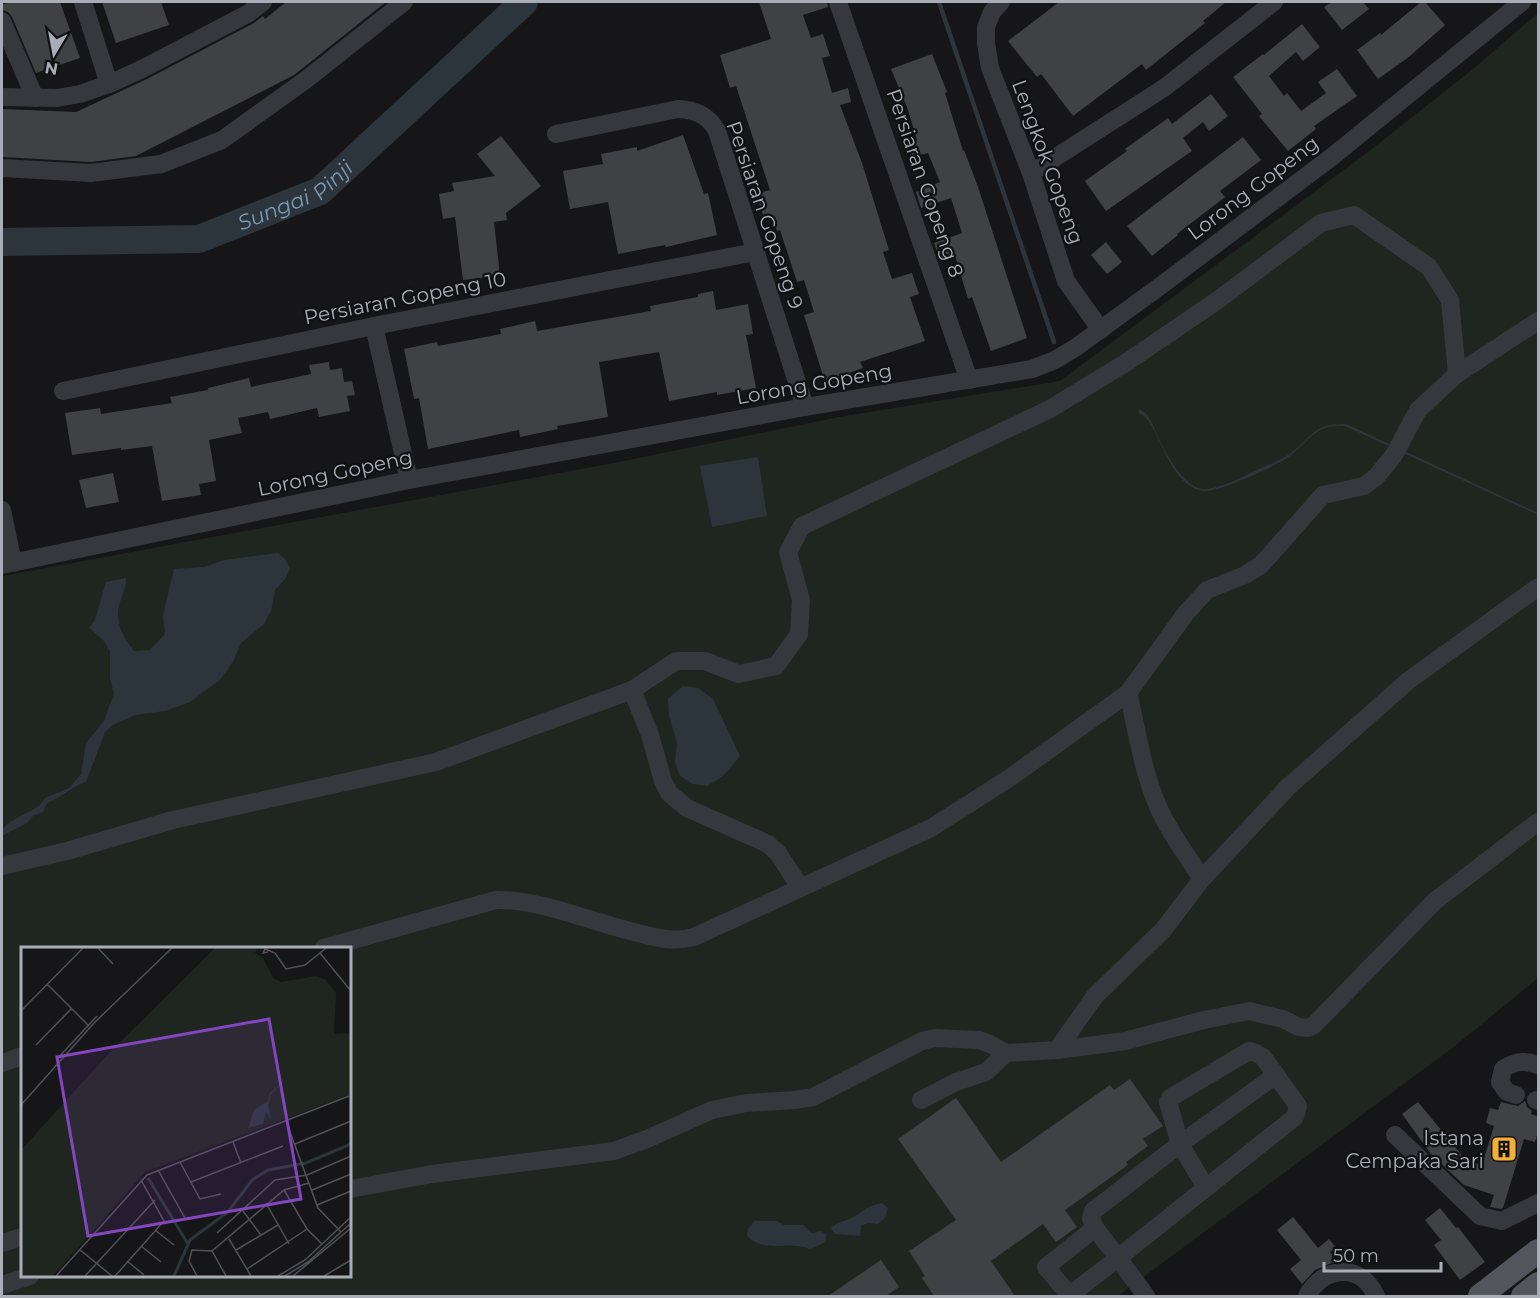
<svg xmlns="http://www.w3.org/2000/svg" width="1540" height="1298" viewBox="0 0 1540 1298" font-family="Montserrat,sans-serif">
<rect width="100%" height="100%" fill="#161618"/>
<path fill="#1e261f" fill-rule="evenodd" d="M1538,13V978L1455,1046L1118,1296H2V576L619,462L839,417L1060,381L1368,152L1473,69ZM22,948H350V1276H22Z"/>
<g fill="#2c353c">
<path d="M1139,409C1147,412 1152,422 1155,430C1163,448 1184,492 1207,489C1225,487 1243,476 1259,469C1268,465 1279,461 1288,455C1312,439 1311,423 1346,424L1538,513V515L1345,426C1315,424 1311,440 1291,455C1279,465 1216,494 1202,491C1164,482 1160,418 1138,413Z"/>
<path d="M758,457L767,516L712,527L700,466Z"/>
<path d="M278,553L285,559L290,569L285,579L275,590L271,611L264,624L241,643L234,660L220,680L190,702L165,711L135,715L113,725L105,732L86,782C74,785 61,798 47,803L43,812L34,815L27,823L2,836V829L10,822L39,806L45,798L69,788L81,774L86,743L104,721L114,693L110,679V651L104,641L89,628L95,620L106,582L126,578C126,592 119,600 118,611C117,627 125,639 134,651L150,650L165,634L163,615L174,569L204,567L224,560Z"/>
<path d="M683,686L698,688L713,699L740,756L723,776L707,786L693,784L680,776L675,762L677,743L669,716L668,699Z"/>
<path d="M882,1203L888,1208L885,1218L878,1224L868,1223L861,1226L860,1236L835,1234L831,1228C838,1221 841,1223 849,1219C863,1213 865,1206 882,1203Z"/>
<path d="M754,1221H777L784,1225H803L812,1233L821,1231L827,1235L824,1243L810,1249C790,1240 764,1254 747,1236L748,1229Z"/>
</g>
<g fill="none" stroke-linecap="round" stroke-linejoin="round">
<path stroke="#2c353c" stroke-width="4.5" d="M939,2L1054,342"/>
<path stroke="#2c353c" stroke-width="28" id="s1" d="M2,242L199,239L320,191L524,2"/>
</g>
<g fill="#404145">
<path d="M8,2H60L80,58L36,73L12,17L8,12L2,10V4L9,3Z"/>
<path d="M102,2H161L169,25L116,43Z"/>
<path d="M286,2H386L294,75L136,156L91,162L2,157V109L76,112L147,79L254,23L263,16L265,19Z"/>
<path d="M759,2H827L828,7L803,15L811,38L823,34L830,56L822,58L832,93L848,88L851,102L840,105L862,163L889,250L883,252L892,279L912,273L919,294L910,297L925,341L860,362L863,368L825,382L804,315L814,312L804,280L797,282L780,230L777,231L772,216L764,218L756,194L770,190L736,86L730,88L720,55L771,39Z"/>
<path d="M1059,2H1226L1203,21L1205,23L1146,70L1142,64L1073,116L1041,74L1037,77L1008,41Z"/>
<path d="M1332,2H1363L1369,9L1342,30L1324,7Z"/>
<path d="M1421,2H1425L1445,25L1410,56L1378,79L1357,50L1380,33L1381,35Z"/>
<path d="M1302,24L1320,47L1303,61L1296,52L1269,76L1284,96L1287,93L1301,111L1326,93L1318,82L1337,69L1357,96L1314,126L1316,129L1288,151L1259,116L1262,114L1233,77L1263,54L1264,55Z"/>
<path d="M932,54L947,92L945,93L963,151L964,150L978,187L1027,338L991,351L972,297L968,299L954,252L939,257L934,243L962,233L951,198L921,208L916,192L940,182L928,153L913,157L908,142L917,140L907,107L891,69Z"/>
<path d="M1211,94L1228,116L1209,131L1203,122L1183,138L1192,151L1106,211L1085,181L1127,151L1125,149L1168,118L1172,124Z"/>
<path d="M683,135L704,194L708,193L717,235L666,247L665,245L618,254L608,202L570,209L563,171L603,164L601,154L637,147V151Z"/>
<path d="M501,136L541,186L506,213L507,220L494,222L500,276L463,280L455,217L443,219L439,194L454,191L452,183L495,176L477,154Z"/>
<path d="M1243,137L1261,160L1220,191L1225,197L1177,234L1178,235L1152,256L1127,226Z"/>
<path d="M1106,242L1122,262L1107,274L1091,255Z"/>
<path d="M713,291L716,310L748,304L753,334L746,335L756,388L717,395V392L669,401L659,352L599,362L608,417L557,426L558,429L520,437L519,430L428,449L419,398L414,399L404,349L437,342L438,346L501,334L500,329L535,321L537,331L651,311L650,306L698,297V294Z"/>
<path d="M329,362L330,370L342,368L344,382L352,381L355,395L347,396L350,411L319,417L317,408L270,419L268,412L238,418L242,433L209,440L216,481L199,484L201,495L162,501L152,446L121,450V448L72,455L65,413L100,408L101,414L172,403L170,397L208,390V388L249,378L251,387L311,374L309,365Z"/>
<path d="M113,473L119,502L86,508L79,480Z"/>
<path d="M1130,1079L1163,1126L1143,1139L1148,1146L1126,1162L1128,1165L1065,1210L1077,1227L1056,1242L1043,1224L991,1261L1015,1296H934L922,1278L925,1276L909,1251L956,1220L898,1139L956,1098L1001,1162L1110,1085L1114,1090Z"/>
<path d="M1525,1101L1527,1107L1532,1111L1531,1114L1539,1117V1129L1535,1142L1524,1139L1503,1208L1501,1209L1490,1207L1494,1195L1464,1185L1431,1154L1402,1114L1418,1102L1465,1159L1482,1165L1494,1126L1486,1123L1490,1108L1498,1110L1501,1102L1518,1106Z"/>
<path d="M1440,1208L1456,1228L1458,1227L1485,1262L1460,1280L1434,1245L1441,1240L1425,1220Z"/>
<path d="M1293,1217L1318,1248L1329,1239L1342,1255L1334,1262L1315,1270L1302,1284L1290,1269L1301,1260L1277,1230Z"/>
<path d="M881,1260L899,1287L886,1296H828Z"/>
</g>
<g fill="none" stroke-linecap="round" stroke-linejoin="round">
<g stroke="#37383d" stroke-width="18">
<path d="M83,2L109,84"/>
<path d="M838,2L969,380"/>
<path d="M1001,2L992,12L986,27V43L990,68L1031,173L1066,281L1101,330"/>
<path d="M2,21L35,98"/>
<path d="M2,97L57,98L80,94L109,84L142,69L249,13L263,2"/>
<path d="M556,134L678,109C696,110 708,115 717,131L805,407"/>
<path d="M2,168L91,173L161,164L222,140L307,79L404,2"/>
<path d="M1031,173L1164,88L1274,2"/>
<path d="M374,326L409,480"/>
<path d="M63,391L374,326L755,252"/>
<path d="M2,510L13,563"/>
<path d="M2,565L409,480L805,407L1032,369L1055,360L1075,348L1159,287L1333,156L1522,2"/>
<path d="M1128,693C1137,729 1142,769 1157,804C1168,831 1187,855 1202,879"/>
<path d="M2,866L67,851L173,820L436,762L632,690"/>
<path d="M800,887L778,853L768,844L687,808L669,793L663,781L650,735L632,690L676,661H705L739,674L776,666L799,634L801,600L788,552L802,526L1050,409L1127,362L1218,300L1321,223L1354,215L1429,267L1450,300L1457,374"/>
<path d="M324,948L496,900C538,899 589,921 630,931C654,937 670,943 694,937L931,828L1011,777L1128,693L1186,613L1207,590L1245,575L1261,565L1323,495L1364,486L1376,477L1394,455L1418,410L1457,374L1538,321"/>
<path d="M1057,1050L1125,1041L1204,1020L1249,1011L1283,1019L1299,1027L1308,1028L1314,1025L1435,901L1538,822"/>
<path d="M2,1063L22,1056"/>
<path d="M1516,1095L1507,1092L1500,1082L1503,1069C1515,1061 1525,1060 1538,1065"/>
<path d="M921,1100L956,1082L986,1072L1006,1053"/>
<path d="M1536,1100L1538,1101"/>
<path d="M1395,1135L1480,1216L1502,1221L1538,1203"/>
<path d="M350,1189L432,1174L614,1151L647,1139L712,1110L746,1103L795,1100L813,1097L922,1041L935,1038L979,1040L990,1044L1006,1053L1057,1050L1095,996L1163,930L1202,879L1288,787L1408,681L1538,587"/>
<path d="M1095,1228L1091,1218L1093,1211L1180,1144L1276,1075"/>
<path d="M2,1243L22,1237"/>
<path d="M2,1285L30,1276"/>
<path d="M1069,1296L1118,1258L1146,1296"/>
<path d="M1070,1296L1046,1267L1095,1228L1118,1258L1295,1117L1298,1106L1263,1057L1256,1053L1249,1051L1170,1098L1168,1102L1180,1144L1206,1188"/>
<path d="M1307,1296C1323,1266 1361,1262 1376,1296"/>
</g>
<g stroke="#53555c" stroke-width="24">
<path d="M1480,1296L1538,1251"/>
<path d="M1523,1296L1538,1284"/>
</g>
</g>
<defs>
<symbol id="building-square" viewBox="-11 -11 22 22"><rect x="-9" y="-9" width="18" height="18" rx="4" fill="#f2b134" stroke="#111113"/><path d="M-4-6H4V6H1V3H-1V6H-4ZM-2.5-4.3h1.7v1.8h-1.7ZM.8-4.3h1.7v1.8H.8ZM-2.5-1h1.7V.8h-1.7ZM.8-1h1.7V.8H.8Z" fill="#111"/></symbol>
</defs>
<g fill-rule="evenodd">
<use href="#building-square" x="1489" y="1134" width="30" height="30"/>
</g>
<g text-anchor="middle" dominant-baseline="central" stroke-width="4.5" stroke-linejoin="round" paint-order="stroke">
<g font-size="20" fill="#a8adb8" stroke="#111113">
<text transform="translate(1048 162) rotate(70)">Lengkok Gopeng</text>
<text transform="translate(925 183) rotate(71)">Persiaran Gopeng 8</text>
<text transform="translate(1253 188) rotate(-37)">Lorong Gopeng</text>
<text transform="translate(765 215) rotate(71)">Persiaran Gopeng 9</text>
<text transform="translate(405 298) rotate(-11)">Persiaran Gopeng 10</text>
<text transform="translate(814 384) rotate(-10)">Lorong Gopeng</text>
<text transform="translate(335 473) rotate(-12)">Lorong Gopeng</text>
</g>
<g font-size="20" fill="#a8adb8" stroke="#111113" text-anchor="end">
<text x="1484" y="1138">Istana<tspan x="1484" dy="23">Cempaka Sari</tspan></text>
</g>
<g font-size="21" font-style="italic" fill="#7f9bb3" stroke="#111113">
<text stroke="none"><textPath href="#s1" startOffset="303">Sungai Pinji</textPath></text>
</g>
</g>
<g transform="translate(21 947)">
<rect width="330" height="330" fill="#161618"/>
<path d="M194,1H237L234,6L242,11L252,31L260,35L295,29L305,33L315,46L313,87L330,86V147L124,225L32,329H0V203L90,104Z" fill="#1e261f"/>
<path d="M267,131L250,147L247,159L251,174L245,165L242,177L227,181L233,163L247,154L249,146Z" fill="#2c353c"/>
<path fill="none" stroke="#2c353c" stroke-width="3" d="M127,231L167,297M153,329L169,293L207,265L231,233L247,223L285,216L330,197"/>
<path fill="none" stroke="#505258" stroke-width="1.5" d="M77,1L92,17M247,5L242,6L244,2L254,6L265,22L284,18L305,1M299,6L330,44M26,37L68,79M330,46V70M0,64L62,1M15,98L50,62M35,113L76,69M0,158L73,76L151,1M265,174L297,261L320,285M212,195L220,216M274,197L330,174M159,215L179,252L200,247M137,223L165,273M170,235L262,199M263,243L286,282L301,297M291,243L330,227M245,256L268,297M296,258L330,244M222,264L240,288M134,283L153,298M196,286L254,233L286,228L330,209M208,292L230,329M120,299L140,315M58,302L91,329M215,303L257,278M106,314L123,328M226,322L286,282M35,329L126,228L328,149M64,329L134,253M94,329L143,274L120,233M176,329L168,314L171,303L191,304M205,329L191,304L263,243L288,236M257,329L284,313L330,270M264,329L287,315L330,276M272,329L330,281M303,329L330,313"/>
<path fill="#8446be" fill-opacity="0.15" stroke="#8446be" stroke-width="3" d="M248,72L280,252L67,289L36,110Z"/>
<rect width="330" height="330" fill="none" stroke="#a8adb8" stroke-width="3"/>
</g>
<rect width="1540" height="1298" fill="none" stroke="#a8adb8" stroke-width="6"/>
<g transform="translate(54 54) rotate(190)" stroke="#111113" stroke-width="4.5" paint-order="stroke">
<path d="M0-4.5L10 22L0 15L-10 22Z" fill="#a8adb8"/>
<text y="-9" font-size="16" font-weight="bold" text-anchor="middle" fill="#a8adb8">N</text>
</g>
<path d="M1324 1262v9h117v-9" fill="none" stroke="#a8adb8" stroke-width="3"/>
<text x="1333" y="1262" font-size="18" fill="#a8adb8" stroke="#111113" stroke-width="4.5" paint-order="stroke">50 m</text>
</svg>
